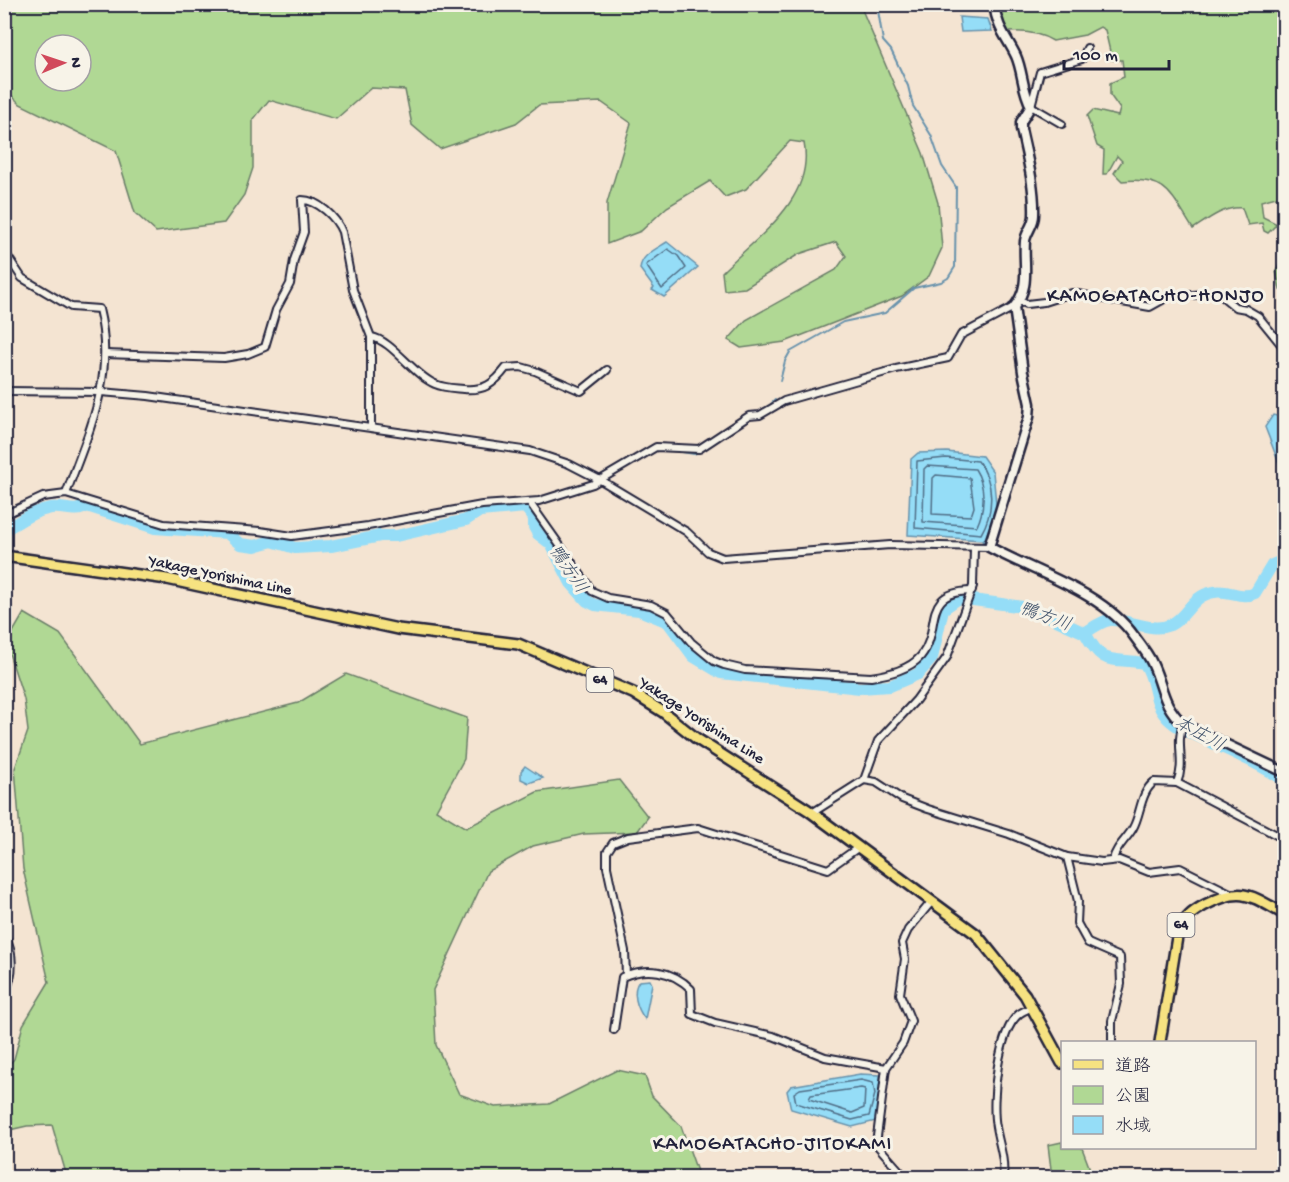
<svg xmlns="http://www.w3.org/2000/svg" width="1289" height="1182" viewBox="0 0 1289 1182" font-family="'Gochi Hand','Klee One',sans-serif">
<rect width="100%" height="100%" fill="#f4e4d2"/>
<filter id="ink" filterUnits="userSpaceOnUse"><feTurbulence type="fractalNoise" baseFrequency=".0167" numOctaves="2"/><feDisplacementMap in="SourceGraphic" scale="12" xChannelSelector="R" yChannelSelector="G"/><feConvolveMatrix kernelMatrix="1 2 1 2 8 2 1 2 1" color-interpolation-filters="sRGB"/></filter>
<g filter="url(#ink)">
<g fill="#b0d894" stroke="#697d68" stroke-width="1.5" fill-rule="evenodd">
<path d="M1001,4L1284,5V195L1261,201L1263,217L1277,224L1268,233L1264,231L1262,223L1248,225L1242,208C1224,206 1207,220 1193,229C1171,195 1168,176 1122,181L1114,173L1122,161L1117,156L1107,174H1103L1104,150L1097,146L1087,116L1093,110L1118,116L1120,109L1110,95V83L1124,77L1122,60H1112L1105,30L1100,27L1085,35L1053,41C1040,33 1023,31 1008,32L999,12Z"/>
<path d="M4,5H860L923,153L938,203L942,248L929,276L902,296L785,342L741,348L728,340L746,320L836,270L846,256L836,242L799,254L745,288L724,290L722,272C757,237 815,199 804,143L790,141L746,189L725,197L710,181L667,207L641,231L607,244V203L631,123L601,102L539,105L516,123L440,149L412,125L405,90L371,88L336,119L269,100L253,120V168L244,195L224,223L156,232L135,213L116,151L20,104L5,89ZM45,45H81V81H45Z"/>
<path d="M1284,254V292L1280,290L1276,271Z"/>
<path d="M24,613L60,634L140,744L298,703L346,674L467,718L464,759L436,810L466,828L537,792L619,780L648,817L637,832L584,834L533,846L488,871L433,990L436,1045L459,1094L495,1107L549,1104L617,1070L645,1076L652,1096L681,1126L699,1177H67L52,1125L27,1126L5,1131V1069L14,1059L23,1025L49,982L23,869L15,768L28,731L24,699L6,644Z"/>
<path d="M1062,1142V1148H1082L1093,1177H1052L1048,1145Z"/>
</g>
<g fill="#95ddf7" stroke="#6792ac" stroke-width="1.5">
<path d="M959,17L988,19L992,31L961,32Z"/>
<path d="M667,242L698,267L664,297L652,290L654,288L640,269C641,255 656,249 667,242Z"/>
<path d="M1284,412V470L1280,466L1265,427L1273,415L1277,416Z"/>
<path d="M947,452L982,456L993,472L996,504L1003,495L983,543L982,540L908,535L911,459L918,453Z"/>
<path d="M525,766L543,778L529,783L521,779V771Z"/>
<path d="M650,980L652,984L645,1019C637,1009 631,991 639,981Z"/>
<path d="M860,1074L880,1075L879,1089L882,1090L876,1121L852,1127L791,1109L787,1091L791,1086Z"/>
</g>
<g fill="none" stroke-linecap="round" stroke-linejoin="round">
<g stroke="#506d86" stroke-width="1.5">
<path d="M668,249L678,256L686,268L662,289L646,265Z"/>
<path d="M946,458L978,461C995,482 994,512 981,534L915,528L917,461Z"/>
<path d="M927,466L975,469C986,486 985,509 977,526L923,522L924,469Z"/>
<path d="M936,475L970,478L974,507L971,516L932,514L933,478Z"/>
<path d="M861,1080L873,1083L875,1094L869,1116L852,1120L796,1103L794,1093L800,1089Z"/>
<path d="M861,1088L865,1089L864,1108L852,1113L809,1099L811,1095Z"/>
</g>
<g stroke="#6792ac" stroke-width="2">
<path d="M780,381L785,361L790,352L843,322L885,313L914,288L941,282L948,278L955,267L956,187L942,166L931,135L913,106L908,86L891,50L883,41L877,4"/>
<path d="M768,407L775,400"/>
<path d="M671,450L694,454L700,451"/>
<path d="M596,485L630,465"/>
<path d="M548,501L580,491"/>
<path d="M525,507L531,505"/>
</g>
<g stroke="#95ddf7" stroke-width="12">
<path d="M4,530C20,522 32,511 51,508C64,506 75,514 87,506L155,528L227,533L240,544L255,546L272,541L295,548L331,546L380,536H396L466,520L480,511L525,507L534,518V527L538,534L551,544L571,583L587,601L595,605L639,610L668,622L693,656L721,673L860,688L890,686L918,674L932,658L943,609L959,598L1030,608L1085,633"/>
<path d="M1085,633C1104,667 1108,657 1144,663C1156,678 1153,700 1164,714C1176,730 1194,733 1211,742C1235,753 1262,765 1284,780"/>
<path d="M1085,633C1092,628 1102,621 1110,620C1130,619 1151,633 1170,625C1189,616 1190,596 1214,592C1229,589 1242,600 1255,593L1272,565L1284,560"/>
</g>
<defs>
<g id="minor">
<path d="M1062,124L1031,106L1040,72L1082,59L1087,48"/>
<path d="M4,251L22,278L71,307L99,309C116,378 89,430 66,494"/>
<path d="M1019,301L1027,304L1044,302L1072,293L1150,307L1168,297L1218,293L1235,307L1246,309L1258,316L1284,348"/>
<path d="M371,337C392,340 413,375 435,384C444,388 453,388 463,389C484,391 494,384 506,368L521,367L535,371L581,391L607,370"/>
<path d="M105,354L224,358L248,354L265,347L276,310L290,284L294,260L304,232L302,200C318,200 336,217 342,232L353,290L371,337V427"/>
<path d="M4,391L101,392L148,396L530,451L569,464L602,481L687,532L708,552L723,558L890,545L989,547"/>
<path d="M530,503L592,591L608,598L651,605L667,613L691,642L714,661L724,665L745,670L871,677C889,674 909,670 921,656C943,628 919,592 972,591"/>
<path d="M4,515L43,497L66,494L164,524L260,531L292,536L368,526L482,505L539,501L593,484L656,447L699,449L749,416L760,415L784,401L896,369L948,358L961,335L1014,307"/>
<path d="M864,780L876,782L902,799L928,809L1009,834L1067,857L1102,862L1119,860L1149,872L1180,868L1230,893"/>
<path d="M1177,783C1186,761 1175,745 1183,724"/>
<path d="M812,813L864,780L878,741L916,700L947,657L973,586L974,548"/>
<path d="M1067,857L1078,901L1077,923L1088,943L1120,957L1121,984L1112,1021V1042"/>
<path d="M1113,860C1115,848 1127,839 1133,828C1141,814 1140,793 1154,782L1177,783L1284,839"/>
<path d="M626,975L625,951L607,867V852L613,843L628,837L698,828L828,869L859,847"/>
<path d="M614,1030L622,977C646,966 672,970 691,989L692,1014L715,1023L773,1036L825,1057L886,1068"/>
<path d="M906,1178L876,1144L886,1068L903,1043L911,1021L900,994L905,959L902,943L908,930L932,901"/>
<path d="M1003,1178C1005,1158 999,1145 996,1127C991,1101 998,1031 1019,1014C1023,1011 1028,1009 1032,1007"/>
</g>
<path id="tertiary" d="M4,936C13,953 13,975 4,992"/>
<path id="secondary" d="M994,4C997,28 1006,36 1016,56C1023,72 1022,90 1031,106L1021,122V129C1027,157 1035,186 1034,215C1034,225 1026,232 1025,241C1023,265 1031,287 1014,307L1023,372L1030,404L1029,417L989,547C1034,572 1103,592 1134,636C1140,644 1148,654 1152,663C1164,688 1161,703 1183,724L1284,772"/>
<g id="primary">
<path d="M4,556L167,579L398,629L518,644L633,693L663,712L697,739L808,810L976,934L1025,995L1062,1063"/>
<path d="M1160,1042L1178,931C1185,918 1192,912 1205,905C1242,886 1250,895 1284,914"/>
</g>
</defs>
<use href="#minor" stroke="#22223b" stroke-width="10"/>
<use href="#tertiary" stroke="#22223b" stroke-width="12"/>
<use href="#secondary" stroke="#22223b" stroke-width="13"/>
<use href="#primary" stroke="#22223b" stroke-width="14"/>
<use href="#minor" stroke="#f7f3e8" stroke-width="6"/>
<use href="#tertiary" stroke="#f7f3e8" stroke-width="8"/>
<use href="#secondary" stroke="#f7f3e8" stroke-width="8"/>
<use href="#primary" stroke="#f6e281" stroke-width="9"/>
</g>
</g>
<g text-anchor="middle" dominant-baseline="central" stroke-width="6" stroke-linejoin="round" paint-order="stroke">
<g fill="#f7f3e8" stroke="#62616f" stroke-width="1.5">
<rect x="586.5" y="668" width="27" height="24" rx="4.5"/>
<rect x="1167.5" y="913" width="27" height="24" rx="4.5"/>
</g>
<g font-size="15" font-weight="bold" fill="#22223b">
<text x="600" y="680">64</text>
<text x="1181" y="925">64</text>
</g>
<g font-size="16" fill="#22223b" stroke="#f7f3e8">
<text transform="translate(220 577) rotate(12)">Yakage Yorishima Line</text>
<text transform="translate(701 722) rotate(33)">Yakage Yorishima Line</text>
</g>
<g font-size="18" font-style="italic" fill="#3f516a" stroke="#f7f3e8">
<text transform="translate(567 570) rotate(56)">鴨方川</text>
<text transform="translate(1045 618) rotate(20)">鴨方川</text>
<text transform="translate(1199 735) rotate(29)">本庄川</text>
</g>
<g font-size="20" letter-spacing="1.5" fill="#22223b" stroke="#f7f3e8">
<text x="1156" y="297">KAMOGATACHO-HONJO</text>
<text x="773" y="1145">KAMOGATACHO-JITOKAMI</text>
</g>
</g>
<rect width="1289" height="1182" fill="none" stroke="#f7f3e8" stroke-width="24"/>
<rect x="12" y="12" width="1265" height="1158" fill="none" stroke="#22223b" stroke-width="2" filter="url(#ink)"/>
<rect x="1061" y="1041" width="195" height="108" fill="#f7f3e8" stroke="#a29fa3" stroke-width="1.5"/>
<rect x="1073" y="1060" width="30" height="9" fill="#f6e281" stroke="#a29fa3" stroke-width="1.5"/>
<text x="1115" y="1071" font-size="18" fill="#22223b">道路</text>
<rect x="1073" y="1086" width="30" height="18" fill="#b0d894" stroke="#a29fa3" stroke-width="1.5"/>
<text x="1115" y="1101" font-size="18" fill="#22223b">公園</text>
<rect x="1073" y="1116" width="30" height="18" fill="#95ddf7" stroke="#a29fa3" stroke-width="1.5"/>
<text x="1115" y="1131" font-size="18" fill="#22223b">水域</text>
<g transform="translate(63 63) rotate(88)"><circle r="28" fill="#f7f3e8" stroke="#a29fa3" stroke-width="1.5"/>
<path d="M0-4.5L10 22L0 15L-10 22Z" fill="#d1495b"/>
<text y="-9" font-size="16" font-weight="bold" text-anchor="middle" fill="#22223b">N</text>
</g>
<path d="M1064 60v9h105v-9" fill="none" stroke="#22223b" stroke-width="3"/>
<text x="1073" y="60" font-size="18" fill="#22223b" stroke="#f7f3e8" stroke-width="4.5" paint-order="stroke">100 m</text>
</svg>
